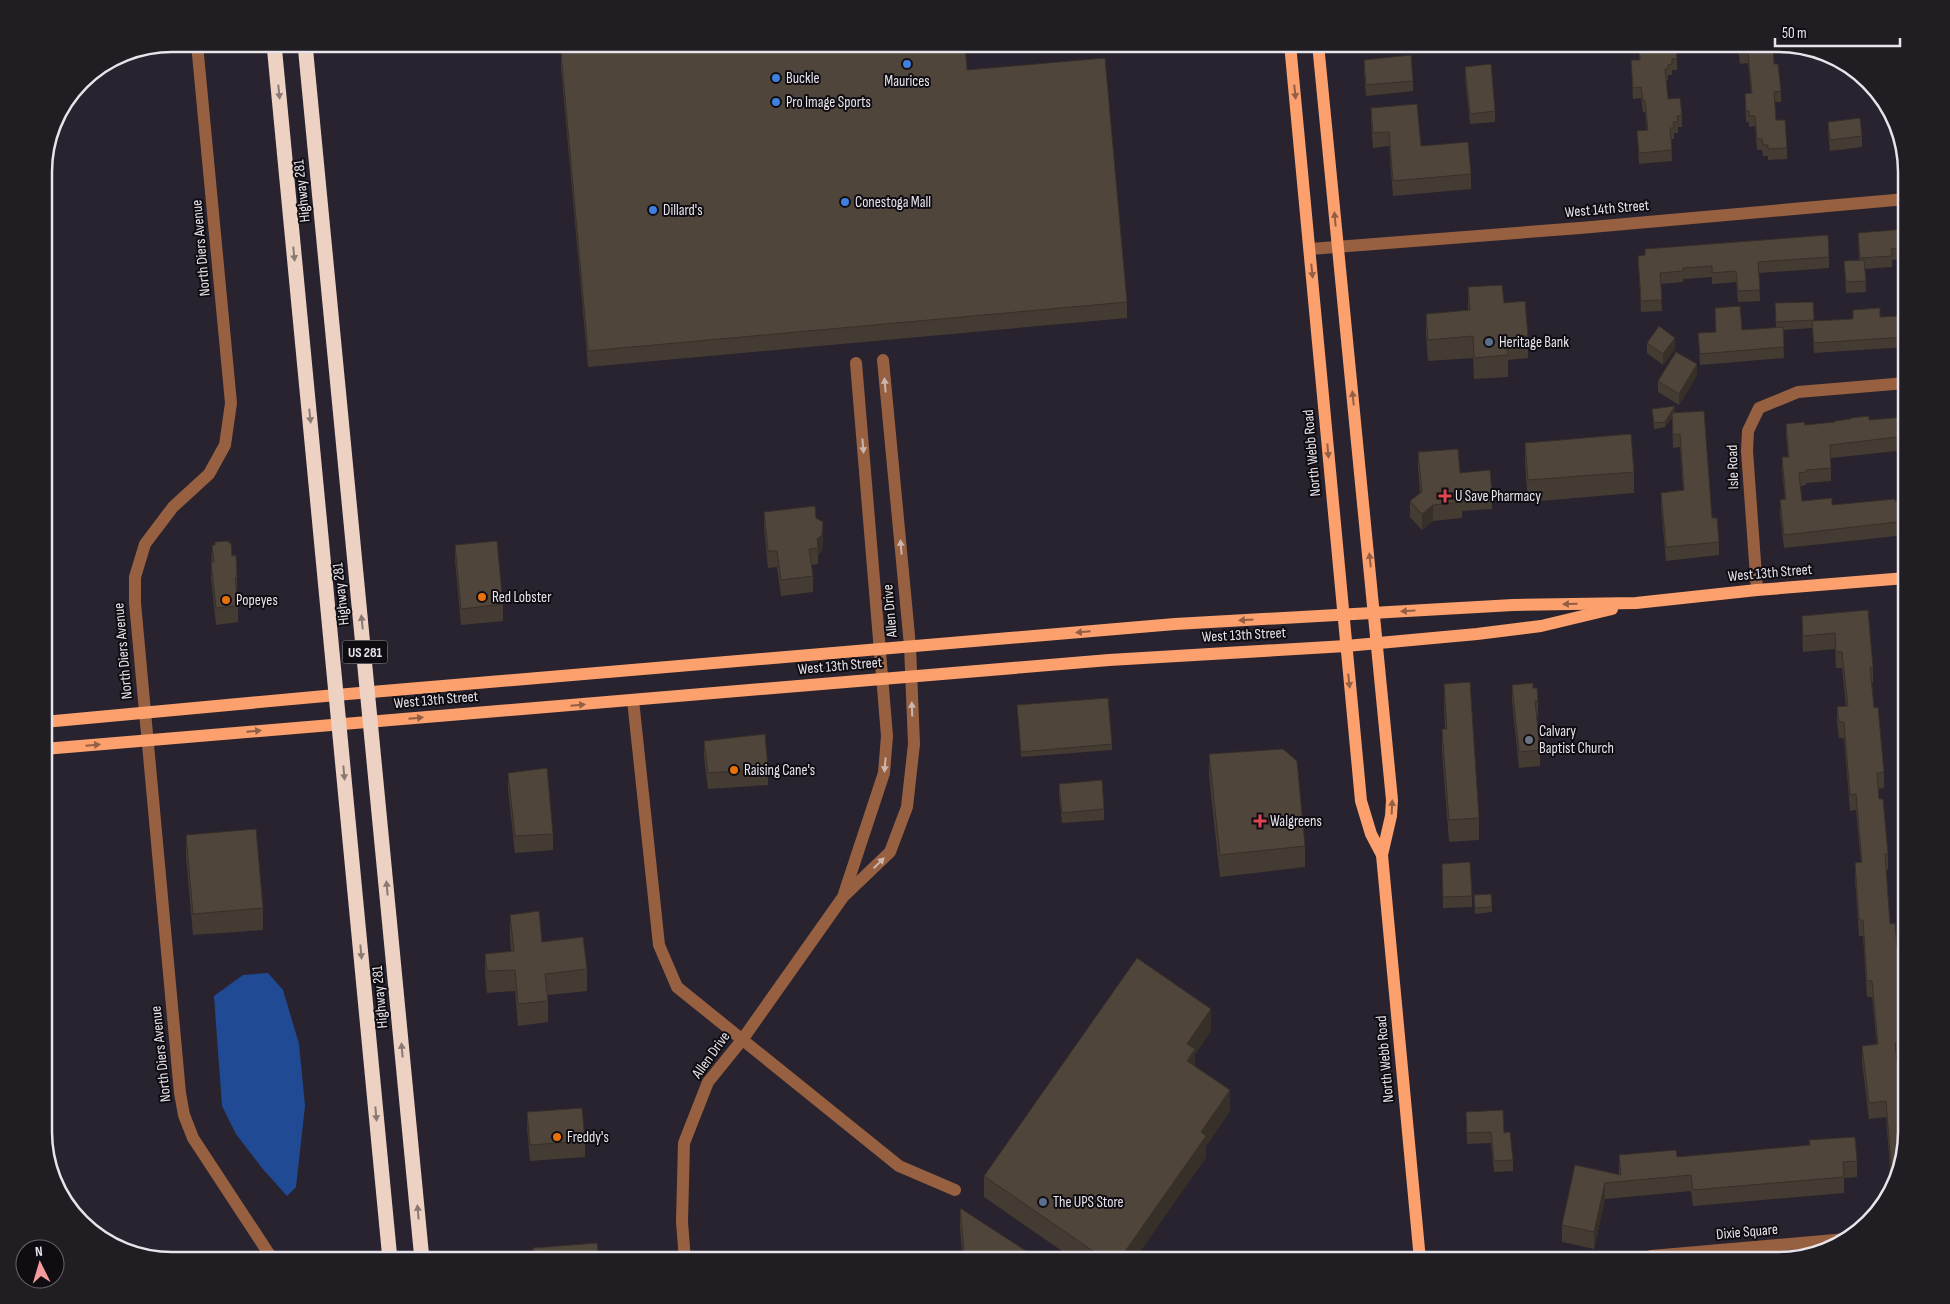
<svg xmlns="http://www.w3.org/2000/svg" width="1950" height="1304" viewBox="0 0 1950 1304" font-family="'Sofia Sans Condensed',sans-serif">
<rect width="100%" height="100%" fill="#28232e"/>
<path fill="#204b94" d="M268,973L283,990L299,1044L305,1106L296,1187L287,1196L262,1168L236,1134L222,1106L214,996L243,975Z"/>
<g fill="none" stroke-linecap="round" stroke-linejoin="round">
<g stroke="#976041" stroke-width="12">
<path d="M197,44L231,403L225,445L209,474L173,507L145,544L135,577V603L180,1093L184,1115L193,1138L273,1260"/>
<path d="M1310,249L1580,228L1906,199"/>
<path d="M1904,578L1906,605"/>
<path d="M1757,590L1747,451L1748,431L1759,408L1798,392L1906,383"/>
<path d="M633,700L659,945L677,987L899,1166L955,1190"/>
<path d="M844,894L884,773L887,736L856,363"/>
<path d="M1651,1256L1846,1239"/>
<path d="M685,1260L682,1222L684,1143L708,1082L742,1040L843,897L890,852L907,807L914,744L910,646L883,360"/>
</g>
<g stroke="#fca06d" stroke-width="12">
<path d="M1290,44L1361,801L1371,834L1382,855"/>
<path d="M1318,44L1392,800L1391,816L1382,855L1420,1260"/>
<path d="M44,722L336,695L1175,624L1513,605L1636,603L1757,590L1906,578"/>
<path d="M44,749L1109,660L1346,646L1477,634L1541,626L1612,609"/>
</g>
<g stroke="#edd1c2" stroke-width="15">
<path d="M274,44L390,1260"/>
<path d="M305,44L422,1260"/>
</g>
</g>
<g fill="#443b33">
<path d="M1639,44L1677,59V70H1672V75H1668V80H1666L1668,99L1682,116V127H1678V133H1674V139H1671L1672,161L1639,164L1637,131L1647,130L1645,112H1643L1641,98L1633,99L1631,60H1639Z"/>
<path d="M1738,44H1773L1774,64L1781,91V102H1774L1776,120L1787,148V159L1768,160V156H1763L1762,150H1757L1755,126L1749,127V122H1746L1745,94L1751,93L1748,63L1740,64Z"/>
<path d="M561,52L967,70L1127,302V318L588,367L561,68Z"/>
<path d="M1364,60L1413,81V91L1366,96L1364,71Z"/>
<path d="M1465,67L1495,111V122L1470,124L1465,78Z"/>
<path d="M1371,108L1421,146L1471,174V189L1393,196L1389,146L1373,148L1371,122Z"/>
<path d="M1828,122L1862,136V147L1830,151L1828,133Z"/>
<path d="M1906,229V259L1892,260V267L1865,269L1866,292L1846,293L1844,261L1859,260L1858,233Z"/>
<path d="M1645,249L1829,257V268L1759,273L1760,301L1738,302L1736,282L1712,284V277L1683,279V282L1660,284L1662,311L1641,312L1638,256L1645,255Z"/>
<path d="M1468,287L1504,303L1528,336V358L1508,360V377L1474,379L1473,358L1428,361L1426,335V314L1468,311Z"/>
<path d="M1813,302L1814,321L1853,319V310L1880,317L1906,318V347L1814,353L1812,328L1783,330L1784,358L1700,365L1698,333L1716,332L1715,308L1742,330L1776,328L1775,303Z"/>
<path d="M1647,343L1675,349L1663,365L1647,353Z"/>
<path d="M1697,375L1679,405L1658,392V381Z"/>
<path d="M1652,409L1675,411L1674,413L1712,518L1719,542V555L1666,561L1661,506V493L1683,490L1680,447L1673,448L1672,417L1665,427L1654,429Z"/>
<path d="M1906,417V450L1831,458V481L1806,483V485L1800,486L1802,501L1832,505L1906,500V535L1784,548L1780,513V500L1785,499L1782,471V457H1788L1786,437V424L1805,425Z"/>
<path d="M1525,443L1634,472V493L1528,502L1525,465Z"/>
<path d="M1418,452L1460,473L1492,493V509L1462,511V518L1433,521L1422,530L1410,517V501L1420,493L1418,468Z"/>
<path d="M764,512L816,518L823,538L822,551L818,555V564L811,565L813,576V592L781,596L777,567L768,568L764,528Z"/>
<path d="M212,545L232,556L237,578V594H236L238,606V622L216,625L211,578Z"/>
<path d="M455,545L503,604V621L461,625L455,561Z"/>
<path d="M1868,610L1873,667V683H1872L1874,708L1884,772V788L1878,789L1879,799L1888,854V870H1886L1890,924L1906,1032V1058L1897,1059L1899,1080L1906,1132L1891,1181L1886,1117L1869,1119L1862,1062V1046L1877,1044L1872,997H1867L1863,936H1859L1855,879V863L1861,862L1856,810L1850,811L1844,738H1839L1837,723V707L1846,706L1842,668H1836L1835,649L1803,652L1802,631V616Z"/>
<path d="M1444,684L1479,818V840L1449,842L1442,750V729H1445L1444,705Z"/>
<path d="M1512,685L1533,688L1538,701V717H1536L1540,750V766L1519,768L1512,701Z"/>
<path d="M1017,705L1112,744V750L1021,757Z"/>
<path d="M704,741L768,769V785L708,789L704,757Z"/>
<path d="M1209,754L1305,846V867L1220,877L1209,776Z"/>
<path d="M508,773L553,834V850L515,853L508,789Z"/>
<path d="M1059,784L1104,809V820L1062,823L1059,795Z"/>
<path d="M186,835L263,908V930L193,935L186,856Z"/>
<path d="M1442,864L1472,896V907L1443,908Z"/>
<path d="M1474,895L1492,907V912L1475,914Z"/>
<path d="M510,915L542,942L587,969V991L548,995V1022L518,1026L515,991L487,993L485,975V954L511,951L510,937Z"/>
<path d="M1211,1031L1195,1054V1066L1230,1111L1206,1146V1157L1134,1260H1075L984,1197V1176Z"/>
<path d="M527,1112L585,1141V1157L530,1161L527,1128Z"/>
<path d="M1466,1112L1504,1133L1513,1160V1171L1494,1172L1491,1143L1467,1144Z"/>
<path d="M1619,1155L1857,1161V1177L1844,1178V1193L1693,1206L1691,1191L1605,1199L1594,1249L1562,1242V1225L1575,1165L1619,1175Z"/>
<path d="M960,1208L1040,1260H963L960,1229Z"/>
</g>
<g fill="#373029">
<path d="M1675,338V349L1663,365V354Z"/>
<path d="M1697,364V375L1679,405V394Z"/>
<path d="M1675,406V411L1665,427V422Z"/>
<path d="M1433,505V521L1422,530V514Z"/>
<path d="M823,522L822,551L818,555L817,539Z"/>
<path d="M1211,1009V1031L1195,1054V1071L1187,1082V1044Z"/>
<path d="M1230,1090V1111L1206,1146V1157L1134,1260H1119L1201,1132Z"/>
<path d="M1605,1183V1199L1594,1249V1232Z"/>
</g>
<g fill="#4f453b" stroke="#373029">
<path d="M652,44H965L967,70L1105,58L1127,302L588,351L561,52Z"/>
<path d="M1639,44H1676L1677,59H1672V64L1668,65V69H1665L1668,99L1680,98L1682,116H1677L1678,122H1673L1674,128H1670L1672,150L1639,153L1637,131L1648,130L1645,101H1643L1641,87L1633,88L1631,60H1640Z"/>
<path d="M1739,44H1773L1774,64H1778L1781,91L1774,92L1776,120H1785L1787,148L1768,149V145H1763L1762,139H1757L1755,116H1749V111H1746L1745,94L1752,93L1748,53H1740Z"/>
<path d="M1411,55L1413,81L1366,85L1364,60Z"/>
<path d="M1491,64L1495,111L1470,114L1465,67Z"/>
<path d="M1417,104L1421,146L1468,142L1471,174L1393,181L1389,132L1373,133L1371,108Z"/>
<path d="M1860,118L1862,136L1830,140L1828,122Z"/>
<path d="M1906,229V248L1891,249L1892,256L1860,258L1858,233Z"/>
<path d="M1828,235L1829,257L1758,262L1760,290L1738,291L1736,271L1712,273V266L1683,268V271L1660,273L1662,300L1641,301L1638,256L1645,255V249Z"/>
<path d="M1864,260L1866,281L1846,282L1844,261Z"/>
<path d="M1502,285L1504,303L1525,301L1528,336L1507,338L1508,355L1474,358L1473,336L1428,340L1426,314L1470,310L1468,287Z"/>
<path d="M1813,302L1814,320L1776,322L1775,303Z"/>
<path d="M1740,306L1742,330L1783,327L1784,347L1700,354L1698,333L1716,332L1715,308Z"/>
<path d="M1880,308V317L1899,316V318H1906V337L1814,343L1812,321L1853,319V310Z"/>
<path d="M1659,326L1675,338L1663,354L1647,343Z"/>
<path d="M1676,352L1697,364L1679,394L1658,381Z"/>
<path d="M1675,406L1665,422L1654,423L1652,409Z"/>
<path d="M1704,411L1712,518H1717L1719,542L1666,547L1661,493L1684,490L1680,434L1673,435L1672,413Z"/>
<path d="M1869,416V420L1906,417V436L1830,445L1831,468L1806,470V472L1799,473L1802,501L1832,498V505L1895,499V501L1906,500V521L1784,535L1780,500L1786,499L1782,457H1789L1786,424L1804,422L1805,425L1835,422V421L1851,419V418Z"/>
<path d="M1631,434L1634,472L1528,480L1525,443Z"/>
<path d="M1458,449L1460,473L1490,470L1492,493L1462,495V502L1433,505L1422,514L1410,501L1422,492L1418,452Z"/>
<path d="M815,506L816,518L823,522L822,535L817,539L818,548L809,549L813,576L781,580L777,551H768L764,512Z"/>
<path d="M228,541L229,543H231L232,556L236,555L237,578H235L238,606L216,608L211,562H214L212,545H215V542Z"/>
<path d="M497,541L503,604L461,609L455,545Z"/>
<path d="M1868,610L1873,667H1870L1874,708L1878,707L1884,772L1877,773L1879,799H1883L1888,854H1885L1890,924L1895,923L1900,985H1902L1906,1032V1042L1895,1043L1899,1080L1906,1079V1132L1892,1177L1886,1101L1869,1103L1862,1046L1878,1044L1872,981H1867L1863,920H1859L1855,863L1862,862L1856,794L1850,795L1844,722H1839L1837,707L1848,706L1842,652H1836L1835,633L1803,636L1802,616Z"/>
<path d="M1470,682L1479,818L1449,820L1442,729H1447L1444,684Z"/>
<path d="M1533,683V688H1537L1538,701H1535L1540,750L1519,752L1512,685Z"/>
<path d="M1108,698L1112,744L1021,752L1017,705Z"/>
<path d="M765,734L768,769L708,773L704,741Z"/>
<path d="M1283,749L1297,761L1305,846L1220,855L1209,754Z"/>
<path d="M547,768L553,834L515,836L508,773Z"/>
<path d="M1102,780L1104,809L1062,813L1059,784Z"/>
<path d="M256,829L263,908L193,914L186,835Z"/>
<path d="M1470,862L1472,896L1443,897L1442,864Z"/>
<path d="M1491,894L1492,907L1475,908L1474,895Z"/>
<path d="M539,911L542,942L583,937L587,969L545,974L548,1001L518,1004L515,970L487,971L485,954L514,951L510,915Z"/>
<path d="M1137,958L1211,1009L1187,1044L1195,1049L1187,1061L1230,1090L1201,1132L1206,1136L1119,1260H1106L984,1176Z"/>
<path d="M582,1108L585,1141L530,1145L527,1112Z"/>
<path d="M1503,1110L1504,1133L1510,1132L1513,1160L1494,1161L1491,1132L1467,1133L1466,1112Z"/>
<path d="M1855,1137L1857,1161L1843,1162L1844,1177L1693,1190L1691,1175L1605,1183L1594,1232L1562,1225L1575,1165L1621,1175L1619,1155L1676,1150L1677,1157L1810,1145L1809,1140Z"/>
<path d="M960,1208L1040,1260H965Z"/>
<path d="M597,1243L599,1260H534L533,1248Z"/>
</g>
<defs><path id="oneway-solid" d="M-6-.8H1V-3.2L6.5 0L1 3.2V.8H-6Z" transform="scale(1.25)"/></defs>
<g fill="#8a7973">
<use href="#oneway-solid" transform="translate(279 92) rotate(84)"/>
<use href="#oneway-solid" transform="translate(294 254) rotate(84)"/>
<use href="#oneway-solid" transform="translate(310 416) rotate(84)"/>
<use href="#oneway-solid" transform="translate(362 622) rotate(-96)"/>
<use href="#oneway-solid" transform="translate(344 773) rotate(85)"/>
<use href="#oneway-solid" transform="translate(387 888) rotate(-95)"/>
<use href="#oneway-solid" transform="translate(361 952) rotate(85)"/>
<use href="#oneway-solid" transform="translate(402 1050) rotate(-95)"/>
<use href="#oneway-solid" transform="translate(376 1114) rotate(85)"/>
<use href="#oneway-solid" transform="translate(418 1212) rotate(-95)"/>
</g>
<g fill="#925e44">
<use href="#oneway-solid" transform="translate(1295 92) rotate(84)"/>
<use href="#oneway-solid" transform="translate(1335 219) rotate(-95)"/>
<use href="#oneway-solid" transform="translate(1312 271) rotate(84)"/>
<use href="#oneway-solid" transform="translate(1353 398) rotate(-96)"/>
<use href="#oneway-solid" transform="translate(1328 451) rotate(85)"/>
<use href="#oneway-solid" transform="translate(1370 560) rotate(-96)"/>
<use href="#oneway-solid" transform="translate(1570 604) rotate(179)"/>
<use href="#oneway-solid" transform="translate(1408 611) rotate(177)"/>
<use href="#oneway-solid" transform="translate(1246 620) rotate(177)"/>
<use href="#oneway-solid" transform="translate(1083 632) rotate(175)"/>
<use href="#oneway-solid" transform="translate(1349 681) rotate(84)"/>
<use href="#oneway-solid" transform="translate(578 705) rotate(-5)"/>
<use href="#oneway-solid" transform="translate(416 718) rotate(-5)"/>
<use href="#oneway-solid" transform="translate(254 731) rotate(-5)"/>
<use href="#oneway-solid" transform="translate(93 745) rotate(-5)"/>
<use href="#oneway-solid" transform="translate(1392 807) rotate(-87)"/>
</g>
<g fill="#ccb6b0">
<use href="#oneway-solid" transform="translate(885 385) rotate(-95)"/>
<use href="#oneway-solid" transform="translate(863 446) rotate(85)"/>
<use href="#oneway-solid" transform="translate(901 547) rotate(-95)"/>
<use href="#oneway-solid" transform="translate(912 709) rotate(-92)"/>
<use href="#oneway-solid" transform="translate(885 765) rotate(95)"/>
<use href="#oneway-solid" transform="translate(879 863) rotate(-44)"/>
</g>
<g fill="#3f7fe0" stroke="#100d12" stroke-width="2">
<circle cx="907" cy="64" r="5"/>
<circle cx="776" cy="78" r="5"/>
<circle cx="776" cy="102" r="5"/>
<circle cx="845" cy="202" r="5"/>
<circle cx="653" cy="210" r="5"/>
</g>
<g fill="#5c6f8a" stroke="#100d12" stroke-width="2">
<circle cx="1489" cy="342" r="5"/>
<circle cx="1043" cy="1202" r="5"/>
</g>
<g fill="#e0444e" stroke="#100d12" stroke-width="2">
<path d="M1442.5 488.5h5v5h5v5h-5v5h-5v-5h-5v-5h5z"/>
<path d="M1257.5 813.5h5v5h5v5h-5v5h-5v-5h-5v-5h5z"/>
</g>
<g fill="#e8710a" stroke="#100d12" stroke-width="2">
<circle cx="482" cy="597" r="5"/>
<circle cx="226" cy="600" r="5"/>
<circle cx="734" cy="770" r="5"/>
<circle cx="557" cy="1137" r="5"/>
</g>
<circle fill="#6b7280" stroke="#100d12" stroke-width="2" cx="1529" cy="740" r="5"/>
<g text-anchor="middle" dominant-baseline="central" stroke-width="4" stroke-linejoin="round" paint-order="stroke">
<rect fill="#100d12" stroke="#a7a4ab" stroke-width="1" x="342.5" y="640.5" width="45" height="23" rx="4"/>
<g font-size="14" font-weight="bold" fill="#e8e4ec">
<text x="365" y="652">US 281</text>
</g>
<g font-size="15" fill="#e8e4ec" stroke="#100d12" text-anchor="start">
<text x="786" y="78">Buckle</text>
<text x="907" y="81" text-anchor="middle">Maurices</text>
<text x="786" y="102">Pro Image Sports</text>
<text x="855" y="202">Conestoga Mall</text>
<text x="663" y="210">Dillard's</text>
<text x="1499" y="342">Heritage Bank</text>
<text x="1455" y="496">U Save Pharmacy</text>
<text x="492" y="597">Red Lobster</text>
<text x="236" y="600">Popeyes</text>
<text x="1539" y="731">Calvary<tspan x="1539" dy="17">Baptist Church</tspan></text>
<text x="744" y="770">Raising Cane's</text>
<text x="1270" y="821">Walgreens</text>
<text x="567" y="1137">Freddy's</text>
<text x="1053" y="1202">The UPS Store</text>
</g>
<g font-size="15" fill="#e8e4ec" stroke="#100d12">
<text transform="translate(302 191) rotate(-96)">Highway 281</text>
<text transform="translate(1607 209) rotate(-5)">West 14th Street</text>
<text transform="translate(201 248) rotate(-95)">North Diers Avenue</text>
<text transform="translate(1312 453) rotate(-95)">North Webb Road</text>
<text transform="translate(1733 467) rotate(-92)">Isle Road</text>
<text transform="translate(1770 573) rotate(-5)">West 13th Street</text>
<text transform="translate(341 594) rotate(-96)">Highway 281</text>
<text transform="translate(890 611) rotate(-95)">Allen Drive</text>
<text transform="translate(1244 635) rotate(-3)">West 13th Street</text>
<text transform="translate(123 651) rotate(-95)">North Diers Avenue</text>
<text transform="translate(840 666) rotate(-5)">West 13th Street</text>
<text transform="translate(436 700) rotate(-5)">West 13th Street</text>
<text transform="translate(380 997) rotate(-95)">Highway 281</text>
<text transform="translate(161 1054) rotate(-96)">North Diers Avenue</text>
<text transform="translate(711 1055) rotate(-54)">Allen Drive</text>
<text transform="translate(1385 1059) rotate(-95)">North Webb Road</text>
<text transform="translate(1747 1232) rotate(-5)">Dixie Square</text>
</g>
</g>
<path d="M0 0H1950V1304H0ZM172 52H1778A120 120 0 0 1 1898 172V1132A120 120 0 0 1 1778 1252H172A120 120 0 0 1 52 1132V172A120 120 0 0 1 172 52Z" fill="#211e23" fill-rule="evenodd"/>
<path fill="none" stroke="#e8e4ec" stroke-width="2.5" d="M172 52H1778A120 120 0 0 1 1898 172V1132A120 120 0 0 1 1778 1252H172A120 120 0 0 1 52 1132V172A120 120 0 0 1 172 52Z"/>
<g transform="translate(40 1264) rotate(355)"><circle r="24" fill="#100d12" stroke="#666369"/>
<path d="M0-4L9 19L0 12L-9 19Z" fill="#f59b9d"/>
<text y="-8" font-size="14" font-weight="bold" text-anchor="middle" fill="#e8e4ec">N</text>
</g>
<path d="M1775 38v8h125v-8" fill="none" stroke="#e8e4ec" stroke-width="2.5"/>
<text x="1782" y="38" font-size="15" fill="#e8e4ec" stroke="#100d12" stroke-width="4" paint-order="stroke">50 m</text>
</svg>
